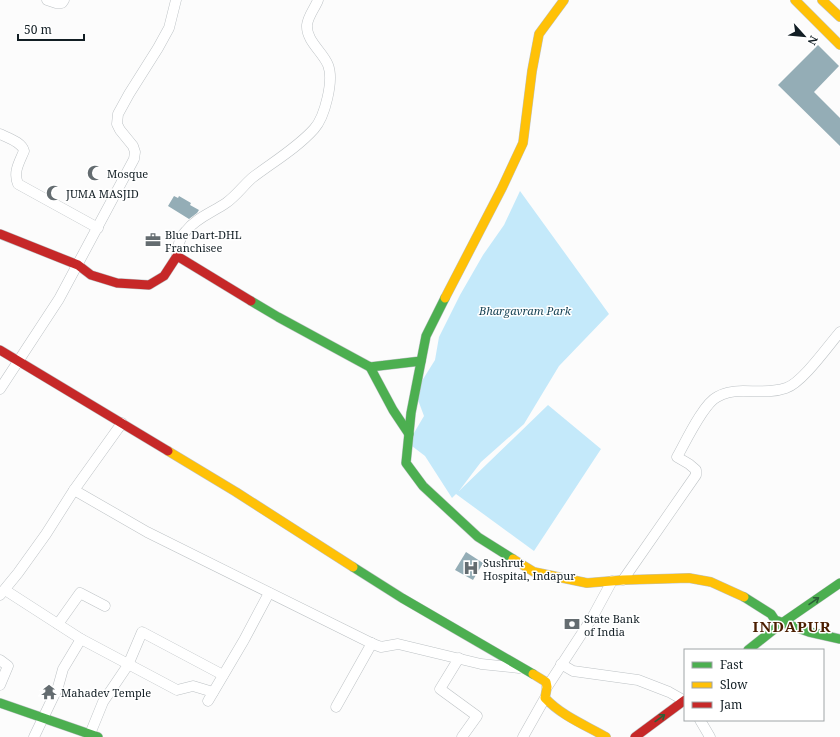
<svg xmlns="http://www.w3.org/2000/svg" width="840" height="737" viewBox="0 0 840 737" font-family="'Noto Serif',serif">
<rect width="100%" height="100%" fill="#fcfcfc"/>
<path fill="#c4e9fa" d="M520,191L609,314L559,366L524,424L481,462L459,491L548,405L601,449L534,551L456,494L452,498L425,456L408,443L424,416L415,392L435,360L439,337L460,295L483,255L504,225Z"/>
<g fill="#94adb6">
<path d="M818,45L839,66L814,92L840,118V146L778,85Z"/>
<path d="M174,196L178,198L179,196L191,203L190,205L199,210L197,213L189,219L168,206Z"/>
<path d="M466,552L483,563L473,580L455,570Z"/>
</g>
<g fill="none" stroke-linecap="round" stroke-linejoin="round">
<defs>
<g id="street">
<path d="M47,0L56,3H62L64,0"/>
<path d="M0,134C8,138 22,142 24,151C19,163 13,172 18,184L98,228"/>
<path d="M177,256C178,246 179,238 186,231C196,218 213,212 226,203C236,196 243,186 252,178C273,162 297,148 314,129C325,117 334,80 328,65C323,52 306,41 307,25C308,16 315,8 318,0"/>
<path d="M0,389L59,299L134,159L135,152L133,146L120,130L117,124L118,114L129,94L158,48L169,28L176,0"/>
<path d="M74,490L147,532L373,644L381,647L398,644L481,664L519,668"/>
<path d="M623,580L696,475V470L689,464L677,457C685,443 703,404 717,397C725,392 734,391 743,391C757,391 772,393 786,388C802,383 828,346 840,332"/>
<path d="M5,590L81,639L177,690L193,686L213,692"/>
<path d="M0,595L18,573L46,534L74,490L122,423"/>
<path d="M58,624L80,593L105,606"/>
<path d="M459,658L440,689L477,716L462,737"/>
<path d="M0,660L8,666L0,685"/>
<path d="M561,664L573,671L638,680L669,692L685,701"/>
<path d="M547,687L592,618L612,581"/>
<path d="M208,701L244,640L269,593"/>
<path d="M336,707L372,643"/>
<path d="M700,720L710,737"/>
<path d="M90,734L103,702L128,665L142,632L223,675"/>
<path d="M34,737L58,687L63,669L81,639"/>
<path d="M523,737L545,698"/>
</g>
<g id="fast">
<path d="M445,298L426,336L411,413L406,463L423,486L478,537L513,559"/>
<path d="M251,301L278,317L370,367L421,361"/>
<path d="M370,367L393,410L409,434"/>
<path d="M353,567L402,598L533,674"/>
<path d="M744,597L771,614L775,620L809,632L840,639"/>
<path d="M748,650L782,623L840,583"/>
<path d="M0,703L98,737"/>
</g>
<g id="slow">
<path d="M795,0L840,45"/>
<path d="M822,0L840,17"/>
<path d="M445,298L502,188L523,143L532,71L539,34L564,0"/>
<path d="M168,451L236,492L353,567"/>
<path d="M513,559L534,572L587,583L623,580L689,578L711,582L744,597"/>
<path d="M533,674L546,682L547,687L545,698C562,716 585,725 606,737"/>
</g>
<g id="jam">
<path d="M0,234L78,265L91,275L117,283L149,285L164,276L177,256L251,301"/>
<path d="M0,350L168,451"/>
<path d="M635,737L685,700"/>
</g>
</defs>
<use href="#street" stroke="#bdc2c5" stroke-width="11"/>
<use href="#fast" stroke="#bdc2c5" stroke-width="10"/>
<use href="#slow" stroke="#bdc2c5" stroke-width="10"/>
<use href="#jam" stroke="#bdc2c5" stroke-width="10"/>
<use href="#street" stroke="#fff" stroke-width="10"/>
<use href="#fast" stroke="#4caf50" stroke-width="9"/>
<use href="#slow" stroke="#ffc107" stroke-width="9"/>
<use href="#jam" stroke="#c62828" stroke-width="9"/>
</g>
<defs><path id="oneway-shaft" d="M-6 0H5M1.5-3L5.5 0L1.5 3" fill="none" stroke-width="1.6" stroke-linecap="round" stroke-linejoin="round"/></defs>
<g stroke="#2c5f38">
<use href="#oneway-shaft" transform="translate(814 601) rotate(-35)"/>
<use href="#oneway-shaft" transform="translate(660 718) rotate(-36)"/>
</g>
<defs>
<symbol id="mosque-bare" viewBox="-9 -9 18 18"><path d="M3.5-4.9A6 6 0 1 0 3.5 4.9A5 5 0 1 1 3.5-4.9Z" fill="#646c70" stroke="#fff" stroke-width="2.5" paint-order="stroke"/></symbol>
<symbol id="office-bare" viewBox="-9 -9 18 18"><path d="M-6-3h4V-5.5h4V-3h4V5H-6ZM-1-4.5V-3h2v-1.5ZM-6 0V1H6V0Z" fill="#646c70" stroke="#fff" stroke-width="2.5" paint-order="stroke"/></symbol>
<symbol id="hospital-bare" viewBox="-9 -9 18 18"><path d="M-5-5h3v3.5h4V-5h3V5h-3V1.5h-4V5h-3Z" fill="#646c70" stroke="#fff" stroke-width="2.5" paint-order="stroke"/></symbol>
<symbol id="bank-bare" viewBox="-9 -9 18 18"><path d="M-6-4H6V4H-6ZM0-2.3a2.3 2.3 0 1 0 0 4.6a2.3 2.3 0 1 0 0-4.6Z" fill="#646c70" stroke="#fff" stroke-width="2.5" paint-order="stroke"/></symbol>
<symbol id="temple-bare" viewBox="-9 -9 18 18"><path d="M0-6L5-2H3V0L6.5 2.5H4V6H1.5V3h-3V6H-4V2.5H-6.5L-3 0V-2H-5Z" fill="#646c70" stroke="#fff" stroke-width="2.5" paint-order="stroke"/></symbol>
</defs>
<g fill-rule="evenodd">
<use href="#mosque-bare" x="84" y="162" width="22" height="22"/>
<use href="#mosque-bare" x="43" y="182" width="22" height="22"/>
<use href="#office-bare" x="142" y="229" width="22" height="22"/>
<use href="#hospital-bare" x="460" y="557" width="22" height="22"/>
<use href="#bank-bare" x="561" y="613" width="22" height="22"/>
<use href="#temple-bare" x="38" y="681" width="22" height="22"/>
</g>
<g text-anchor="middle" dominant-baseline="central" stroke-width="3" stroke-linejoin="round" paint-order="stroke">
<g font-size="11" fill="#121e24" stroke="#fff" text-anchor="start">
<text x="107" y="173">Mosque</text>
<text x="66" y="193">JUMA MASJID</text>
<text x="165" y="234">Blue Dart-DHL<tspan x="165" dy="13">Franchisee</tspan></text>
<text x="483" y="562">Sushrut<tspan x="483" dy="13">Hospital, Indapur</tspan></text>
<text x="584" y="618">State Bank<tspan x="584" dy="13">of India</tspan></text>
<text x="61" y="692">Mahadev Temple</text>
</g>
<g font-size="11" font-style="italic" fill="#103e51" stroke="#fff">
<text x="525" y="310">Bhargavram Park</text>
</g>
<g font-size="15" font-weight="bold" letter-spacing="1" fill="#4b1e00" stroke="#fff">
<text x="792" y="626">INDAPUR</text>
</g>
</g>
<rect x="684" y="649" width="140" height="72" fill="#ffffff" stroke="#a0a5a7"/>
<rect x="692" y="662" width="20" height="6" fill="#4caf50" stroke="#a0a5a7"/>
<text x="720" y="669" font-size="12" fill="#121e24">Fast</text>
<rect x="692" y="682" width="20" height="6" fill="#ffc107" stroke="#a0a5a7"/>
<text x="720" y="689" font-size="12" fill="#121e24">Slow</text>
<rect x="692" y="702" width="20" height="6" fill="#c62828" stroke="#a0a5a7"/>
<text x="720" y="709" font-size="12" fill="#121e24">Jam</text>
<g transform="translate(804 36) rotate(117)" stroke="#ffffff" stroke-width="3" paint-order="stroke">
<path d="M0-3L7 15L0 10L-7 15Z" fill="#121e24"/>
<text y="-6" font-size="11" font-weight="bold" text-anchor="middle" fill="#121e24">N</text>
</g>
<path d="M18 34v6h66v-6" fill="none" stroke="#121e24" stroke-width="2"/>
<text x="24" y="34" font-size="12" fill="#121e24" stroke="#ffffff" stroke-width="3" paint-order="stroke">50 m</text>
</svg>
